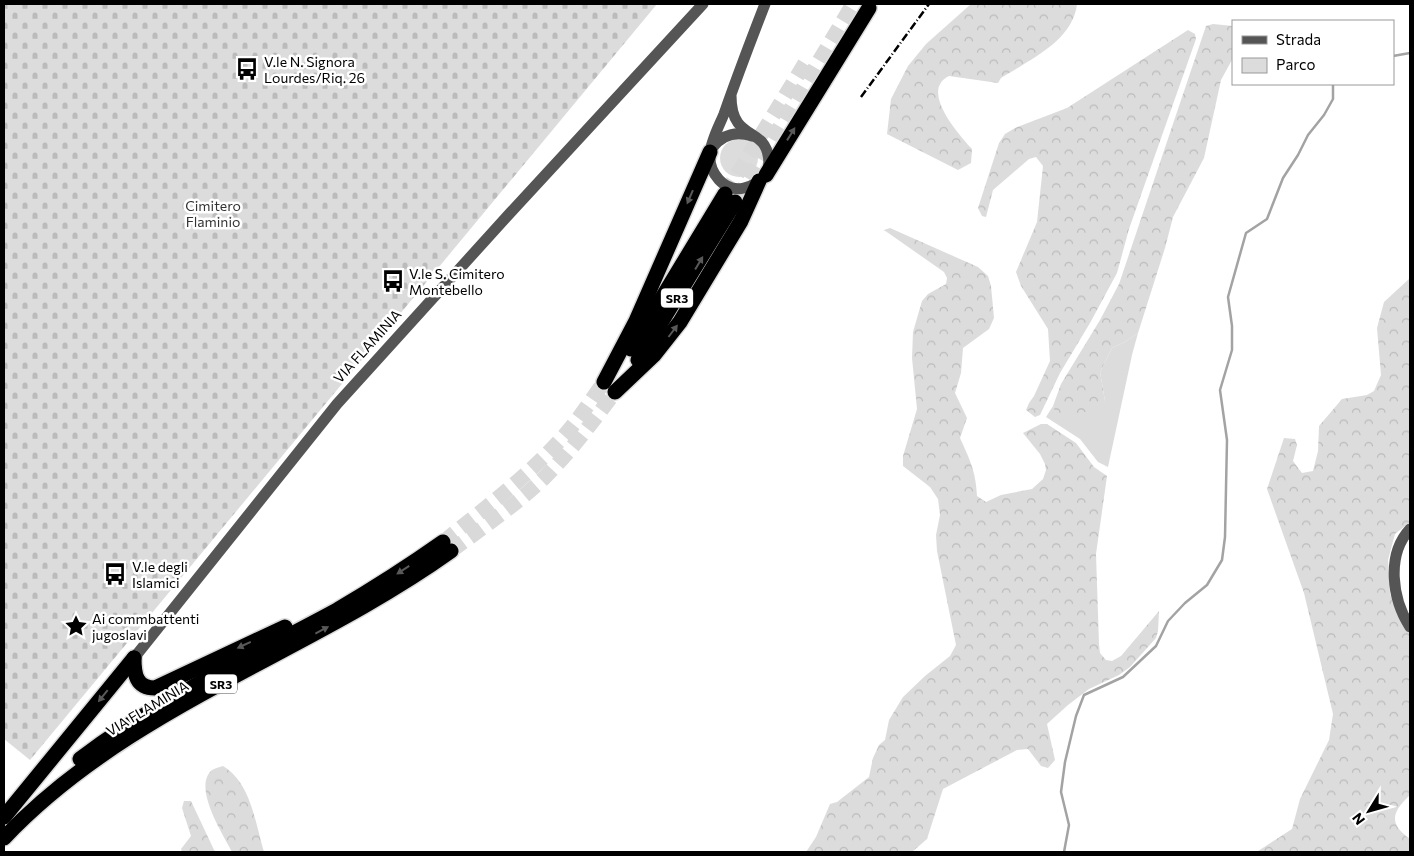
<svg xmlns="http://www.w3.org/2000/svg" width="1414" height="856" viewBox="0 0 1414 856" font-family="Commissioner,sans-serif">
<defs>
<pattern id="forest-crowns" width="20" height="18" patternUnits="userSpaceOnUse" patternTransform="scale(1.25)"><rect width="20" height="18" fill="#dcdcdc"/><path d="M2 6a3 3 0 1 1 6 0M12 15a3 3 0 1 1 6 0" fill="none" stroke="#bbb"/></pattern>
<pattern id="cemetery-stones" width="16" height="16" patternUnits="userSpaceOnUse" patternTransform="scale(1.25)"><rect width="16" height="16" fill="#dcdcdc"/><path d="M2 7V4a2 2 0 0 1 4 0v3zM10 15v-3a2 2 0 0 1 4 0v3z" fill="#bbb"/></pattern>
</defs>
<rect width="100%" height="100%" fill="#fff"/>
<g fill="#dcdcdc">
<circle cx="739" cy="158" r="19"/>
<path d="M1138,333L1132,355L1108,467L1098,462L1080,439L1046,417L1053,406L1056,413L1105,401L1100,372L1112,348L1125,342Z"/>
</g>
<g fill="url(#forest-crowns)">
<path d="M971,4H1077C1073,41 1029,60 1001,78L998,83L949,76C919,90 959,135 972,149L971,163L958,170L887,134L891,99L908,66L926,44Z"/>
<path d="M1213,24L1233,26V58L1221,80L1204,158L1173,217L1165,248L1138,333L1125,342L1112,348L1100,372L1105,401L1096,410L1064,416L1056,414L1053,406L1061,384L1100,320L1119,284L1206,26Z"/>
<path d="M1188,30L1195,34L1196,39L1129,229L1117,273L1090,323L1060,373L1040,415L1035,417L1026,410L1029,403L1034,396L1050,361L1048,329L1021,286L1016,272L1037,222L1043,166L1036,157L1029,159L993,190L986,217L982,216L978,208L999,143L1005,134L1015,128L1067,108Z"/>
<path d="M890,228L978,267L988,276L991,286L994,318L989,329L963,348L961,373L955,393L967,418L960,438C970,460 976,472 977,496L986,502L1001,495L1032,489L1043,479L1046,470L1045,464L1040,454L1023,433L1041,424H1047L1076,443L1094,467L1107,476L1096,554L1099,644L1100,653L1106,660L1112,661L1121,656L1159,611L1158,631L1156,638L1130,667L1119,675L1089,689L1068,705L1047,724L1055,760L1048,768L1041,766L1028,749L1017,750L943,789L927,839L912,852H806L816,837L830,804L837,802L869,777L873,758L879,745L885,740L889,720L903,697L925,676L950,656L956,645L937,551L936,535L940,515L938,499L930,487L903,466V456L917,409L912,358L913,332L922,301L928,294L946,284L947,278L944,272L884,230Z"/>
<path d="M1410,278V522L1395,534L1388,560L1390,594L1402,625L1410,634V795C1392,812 1388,823 1410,839V852H1251L1258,851L1292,829L1300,799L1329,740L1333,714L1304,593L1267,489L1284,438L1295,439L1297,445L1293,461L1302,473L1313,471L1318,451L1319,426L1342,399L1367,395L1374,391L1381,375L1377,328L1384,302Z"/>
<path d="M223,766C251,783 255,822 264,852H232C223,834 192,787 212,770C215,768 220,767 223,766Z"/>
<path d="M184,801H191L215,852H182L181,849L191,836L182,808Z"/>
</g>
<path fill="url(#cemetery-stones)" d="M4,4H657L30,760L4,739Z"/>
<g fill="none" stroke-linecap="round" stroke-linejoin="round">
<g stroke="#a3a3a3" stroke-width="2.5">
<path d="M1393,56L1410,53"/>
<path d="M1064,852L1069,825L1061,792L1065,762L1076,716L1084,695L1123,677L1156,646L1168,621L1185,603L1207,585L1222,560L1225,537L1227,440L1220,390L1232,350V326L1228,297L1246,233L1267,219L1283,178L1298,155L1308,135L1324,115L1333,99V84"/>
</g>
<g stroke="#d9d9d9" stroke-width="15" stroke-dasharray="15 8" stroke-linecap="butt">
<path d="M725,194L807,60"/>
<path d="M737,199L853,4"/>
<path d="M443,542C484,509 527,477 562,438C578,421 591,400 604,382"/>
<path d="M451,551C483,527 516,505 545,477C571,451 593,421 615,392"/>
</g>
<defs>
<g id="highway">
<path d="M766,175L869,8"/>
<path d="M631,349L725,194"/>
<path d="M638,360L735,202"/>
<path d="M604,382L636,321L710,152"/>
<path d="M615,392L654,355L680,322L741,221L759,181"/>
<path d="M134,658C134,674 136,688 155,688L285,627"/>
<path d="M80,759C159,699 250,657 337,610C373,589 409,566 443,542"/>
<path d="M4,817L134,658"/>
<path d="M4,838C128,707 307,654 451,551"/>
</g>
</defs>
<use href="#highway" stroke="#dbdbdb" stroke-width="18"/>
<g stroke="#555" stroke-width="11">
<path d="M731,95C731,105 732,115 738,123C745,132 755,135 762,142C769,150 771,165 766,174C762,181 752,186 744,188C724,193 708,172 710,153C711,141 719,126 724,114C737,77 751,40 765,4"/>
<path d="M713,147C723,134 737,131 752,136"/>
<path d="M1410,529C1386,555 1392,599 1410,627"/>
<path d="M134,658L337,404L511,212L703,4"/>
</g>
<use href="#highway" stroke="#000" stroke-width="15"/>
<path stroke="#000" stroke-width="2.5" stroke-dasharray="8 2.5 1 2.5" stroke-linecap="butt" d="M861,97L929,4"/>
</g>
<defs><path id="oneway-solid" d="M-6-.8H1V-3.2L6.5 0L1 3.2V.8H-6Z" transform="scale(1.25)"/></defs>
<g fill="#595959">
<use href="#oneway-solid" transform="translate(791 134) rotate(-58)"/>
<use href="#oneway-solid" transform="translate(690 197) rotate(113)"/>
<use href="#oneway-solid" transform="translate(699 263) rotate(-59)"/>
<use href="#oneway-solid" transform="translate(673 331) rotate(-53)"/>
<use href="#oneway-solid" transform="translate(403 570) rotate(147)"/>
<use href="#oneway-solid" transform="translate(322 630) rotate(-28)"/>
<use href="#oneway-solid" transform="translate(244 645) rotate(155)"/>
<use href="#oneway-solid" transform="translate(103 696) rotate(129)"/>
</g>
<defs>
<symbol id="bus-bare" viewBox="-9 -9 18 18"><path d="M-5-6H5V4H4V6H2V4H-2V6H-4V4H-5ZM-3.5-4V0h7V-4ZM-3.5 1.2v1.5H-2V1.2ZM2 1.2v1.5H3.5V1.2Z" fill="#000" stroke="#fff" stroke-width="2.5" paint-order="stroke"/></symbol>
<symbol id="sight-bare" viewBox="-9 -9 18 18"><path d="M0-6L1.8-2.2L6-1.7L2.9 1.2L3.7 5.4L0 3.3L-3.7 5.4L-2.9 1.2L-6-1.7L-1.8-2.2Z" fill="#000" stroke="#fff" stroke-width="2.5" paint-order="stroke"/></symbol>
</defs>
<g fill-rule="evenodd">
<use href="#bus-bare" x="231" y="53" width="32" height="32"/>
<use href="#bus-bare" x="377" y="265" width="32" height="32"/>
<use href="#bus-bare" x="99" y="558" width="32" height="32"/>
<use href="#sight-bare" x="60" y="610" width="32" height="32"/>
</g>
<g text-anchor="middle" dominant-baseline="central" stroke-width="5" stroke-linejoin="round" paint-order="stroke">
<g fill="#fff" stroke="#4c4c4c" stroke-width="1">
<rect x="661" y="288.5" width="32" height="19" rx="4"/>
<rect x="205" y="674.5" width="32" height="19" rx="4"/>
</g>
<g font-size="12" font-weight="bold" fill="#000">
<text x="677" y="298">SR3</text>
<text x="221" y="684">SR3</text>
</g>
<g font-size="14" fill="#000" stroke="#fff" text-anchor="start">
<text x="264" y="61">V.le N. Signora<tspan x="264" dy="16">Lourdes/Riq. 26</tspan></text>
<text x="409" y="273">V.le S. Cimitero<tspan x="409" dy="16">Montebello</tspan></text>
<text x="132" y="566">V.le degli<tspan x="132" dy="16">Islamici</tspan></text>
<text x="92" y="618">Ai commbattenti<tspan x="92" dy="16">jugoslavi</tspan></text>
</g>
<g font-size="14" fill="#333" stroke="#fff">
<text x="213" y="205">Cimitero<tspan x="213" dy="16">Flaminio</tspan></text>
</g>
<g font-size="14" fill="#000" stroke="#fff">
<text transform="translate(367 346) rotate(-48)">VIA FLAMINIA</text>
<text transform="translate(147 708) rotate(-31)">VIA FLAMINIA</text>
</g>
</g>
<rect width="1414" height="856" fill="none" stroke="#000000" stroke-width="10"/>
<rect x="1232" y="20" width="162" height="65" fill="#ffffff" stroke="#999999"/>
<rect x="1242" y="36" width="25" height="8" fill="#555555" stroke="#999999"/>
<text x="1276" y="45" font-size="15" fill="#000000">Strada</text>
<rect x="1242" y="58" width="25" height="15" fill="#dcdcdc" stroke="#999999"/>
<text x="1276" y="70" font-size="15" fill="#000000">Parco</text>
<g transform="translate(1369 811) rotate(233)" stroke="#ffffff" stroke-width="4" paint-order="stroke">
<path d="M0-4L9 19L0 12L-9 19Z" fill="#000000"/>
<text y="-8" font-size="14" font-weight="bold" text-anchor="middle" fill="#000000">N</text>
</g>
</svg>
